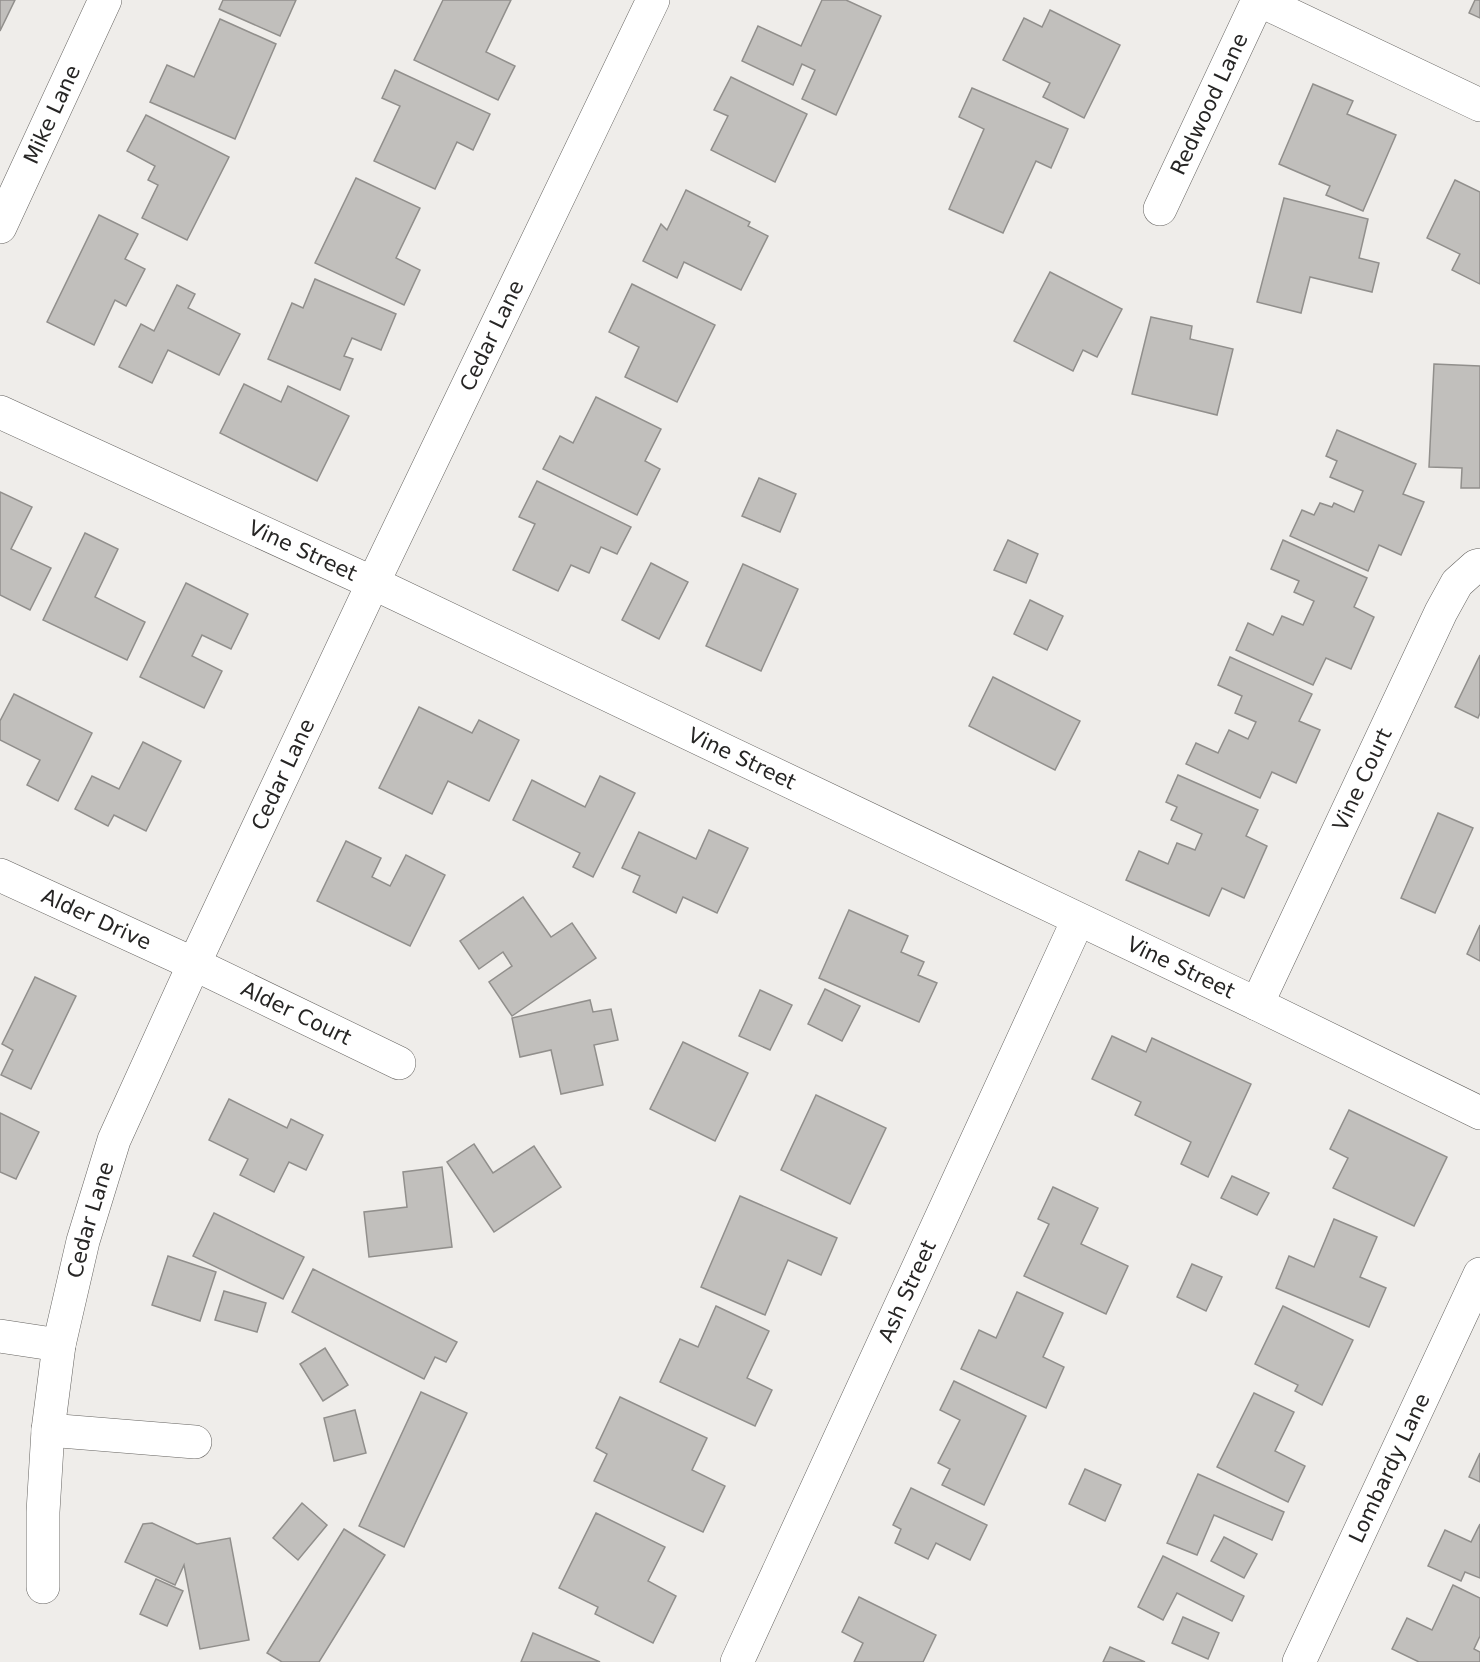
<svg xmlns="http://www.w3.org/2000/svg" width="1480" height="1662" viewBox="0 0 1480 1662" font-family="'DejaVu Sans',sans-serif">
<rect width="100%" height="100%" fill="#efedea"/>
<g fill="#c1bfbc" stroke="#918f8c" stroke-width="1.5">
<path d="M0,0H15L0,31Z"/>
<path d="M223,0H296L280,36L219,9Z"/>
<path d="M443,0H511L486,52L515,66L498,100L414,60Z"/>
<path d="M822,0H846L881,16L836,115L802,99L815,70L802,64L793,85L742,61L758,26L801,46Z"/>
<path d="M1475,0H1480V18L1469,13Z"/>
<path d="M1050,10L1120,45L1084,118L1043,97L1050,83L1003,60L1024,18L1042,27Z"/>
<path d="M220,19L276,44L235,139L150,102L167,65L194,77Z"/>
<path d="M395,70L490,114L473,150L457,142L435,189L374,161L400,106L382,98Z"/>
<path d="M731,77L807,114L775,182L711,150L728,116L714,110Z"/>
<path d="M1313,84L1353,101L1347,114L1396,135L1363,211L1326,195L1330,186L1279,164Z"/>
<path d="M972,88L1068,129L1051,168L1036,161L1003,233L949,209L984,129L959,117Z"/>
<path d="M146,115L229,157L187,240L142,218L158,185L148,180L155,166L127,151Z"/>
<path d="M356,178L420,208L396,258L420,270L404,305L315,263Z"/>
<path d="M1455,180L1480,192V284L1452,270L1460,254L1427,238Z"/>
<path d="M686,190L750,222L748,226L768,236L741,290L684,262L677,278L643,261L661,224L667,230Z"/>
<path d="M1284,198L1368,219L1359,258L1379,263L1372,292L1310,277L1301,313L1257,302Z"/>
<path d="M99,215L138,234L125,259L145,269L126,306L115,300L94,345L47,322Z"/>
<path d="M1050,272L1122,309L1097,357L1083,350L1073,371L1014,341Z"/>
<path d="M315,279L396,314L381,350L352,338L344,356L353,359L340,390L268,359L292,303L303,308Z"/>
<path d="M632,284L715,325L677,402L625,377L639,347L609,332Z"/>
<path d="M177,285L195,294L188,308L240,334L219,375L168,350L152,383L119,367L141,324L154,331Z"/>
<path d="M1151,317L1192,326L1190,339L1233,349L1217,415L1132,394Z"/>
<path d="M1434,364L1480,366V488H1461L1462,468L1429,467Z"/>
<path d="M244,384L281,402L288,386L349,416L317,481L220,433Z"/>
<path d="M596,397L661,429L645,461L660,469L637,515L543,469L560,436L573,443Z"/>
<path d="M1337,430L1416,464L1403,494L1424,502L1401,555L1379,545L1368,571L1290,536L1302,510L1314,515L1320,503L1332,507L1334,503L1354,512L1363,491L1330,477L1337,461L1326,456Z"/>
<path d="M759,478L796,494L780,532L742,516Z"/>
<path d="M537,481L631,527L617,554L601,547L589,573L571,565L558,591L513,570L535,524L519,517Z"/>
<path d="M0,492L32,507L11,549L51,568L30,610L0,595Z"/>
<path d="M85,533L118,549L95,597L145,622L127,660L43,620Z"/>
<path d="M1008,540L1038,554L1026,583L994,570Z"/>
<path d="M1283,540L1367,578L1354,607L1374,617L1351,669L1326,658L1313,685L1236,650L1248,623L1273,635L1282,616L1303,625L1314,601L1294,592L1299,581L1271,569Z"/>
<path d="M651,563L688,582L659,639L622,620Z"/>
<path d="M743,564L798,589L761,671L706,646Z"/>
<path d="M186,583L248,614L231,649L202,635L192,656L222,671L204,708L140,677Z"/>
<path d="M1030,600L1063,616L1047,650L1014,634Z"/>
<path d="M1480,655V713L1478,718L1455,707Z"/>
<path d="M1230,657L1312,694L1299,721L1320,730L1296,783L1272,772L1260,798L1186,764L1196,743L1218,753L1229,730L1248,739L1256,722L1235,713L1242,696L1218,685Z"/>
<path d="M993,677L1080,721L1055,770L969,726Z"/>
<path d="M14,694L92,733L58,801L27,785L40,760L0,740V721Z"/>
<path d="M419,707L472,733L479,720L519,740L489,801L448,781L432,814L379,788Z"/>
<path d="M143,742L181,761L146,831L114,815L108,826L75,809L92,776L119,789Z"/>
<path d="M1178,775L1258,810L1246,836L1267,846L1244,898L1222,888L1209,916L1126,880L1139,851L1168,864L1177,843L1195,850L1202,834L1171,820L1177,807L1166,802Z"/>
<path d="M600,776L635,793L593,877L573,867L580,853L513,820L532,780L585,807Z"/>
<path d="M1438,813L1473,828L1435,913L1401,898Z"/>
<path d="M709,830L748,848L717,913L683,897L676,913L633,892L640,876L622,868L639,832L696,859Z"/>
<path d="M346,841L381,858L372,877L390,886L406,855L445,875L410,946L317,901Z"/>
<path d="M523,897L551,937L572,923L596,958L512,1016L489,982L512,966L503,952L479,969L460,941Z"/>
<path d="M849,910L908,936L901,952L924,962L918,975L937,983L919,1022L819,978Z"/>
<path d="M1480,925V961L1467,954Z"/>
<path d="M35,977L76,996L31,1089L1,1075L13,1050L2,1044Z"/>
<path d="M825,989L860,1006L842,1041L808,1024Z"/>
<path d="M760,990L792,1005L770,1050L739,1036Z"/>
<path d="M590,1000L593,1012L611,1009L618,1040L594,1045L603,1085L561,1094L551,1050L520,1057L512,1018Z"/>
<path d="M1112,1036L1146,1052L1152,1038L1251,1084L1208,1177L1181,1164L1191,1142L1135,1115L1141,1102L1092,1079Z"/>
<path d="M683,1042L748,1073L715,1141L650,1109Z"/>
<path d="M816,1095L886,1128L850,1204L781,1170Z"/>
<path d="M229,1099L287,1128L291,1119L323,1135L306,1170L289,1162L274,1192L240,1175L248,1159L209,1140Z"/>
<path d="M1349,1110L1447,1157L1414,1226L1333,1188L1348,1158L1330,1149Z"/>
<path d="M0,1113L39,1132L16,1179L0,1172Z"/>
<path d="M474,1144L493,1173L534,1146L561,1187L494,1232L447,1162Z"/>
<path d="M442,1167L452,1247L369,1257L364,1212L407,1207L403,1172Z"/>
<path d="M1232,1176L1269,1193L1257,1215L1221,1198Z"/>
<path d="M1053,1187L1098,1208L1081,1244L1128,1266L1106,1314L1024,1276L1049,1224L1038,1219Z"/>
<path d="M740,1196L837,1238L821,1275L788,1260L765,1315L701,1287Z"/>
<path d="M214,1213L304,1257L283,1299L193,1256Z"/>
<path d="M1334,1219L1377,1237L1360,1277L1386,1288L1369,1327L1276,1288L1289,1256L1314,1267Z"/>
<path d="M168,1256L216,1272L200,1321L152,1305Z"/>
<path d="M1192,1264L1222,1277L1206,1311L1177,1297Z"/>
<path d="M313,1269L457,1342L446,1362L435,1357L424,1379L292,1312Z"/>
<path d="M224,1291L266,1303L257,1332L215,1320Z"/>
<path d="M1017,1292L1063,1313L1043,1357L1064,1367L1046,1408L961,1369L979,1330L996,1338Z"/>
<path d="M716,1306L769,1331L747,1378L772,1390L755,1426L660,1382L680,1339L698,1347Z"/>
<path d="M1283,1306L1353,1340L1322,1405L1295,1391L1298,1385L1255,1364Z"/>
<path d="M325,1348L348,1385L323,1401L300,1364Z"/>
<path d="M954,1381L1026,1416L984,1505L942,1485L950,1469L938,1463L960,1420L940,1410Z"/>
<path d="M421,1392L467,1413L404,1547L359,1526Z"/>
<path d="M1254,1393L1294,1412L1275,1451L1305,1466L1288,1502L1217,1467Z"/>
<path d="M620,1397L707,1438L692,1470L725,1486L703,1532L594,1481L607,1454L596,1448Z"/>
<path d="M355,1410L366,1453L334,1461L324,1418Z"/>
<path d="M1480,1453V1482L1469,1477Z"/>
<path d="M1085,1469L1121,1485L1105,1521L1069,1504Z"/>
<path d="M1198,1474L1284,1512L1272,1540L1214,1515L1197,1555L1167,1543Z"/>
<path d="M911,1488L987,1525L970,1560L936,1543L928,1559L895,1543L901,1529L893,1525Z"/>
<path d="M302,1503L327,1525L298,1560L273,1538Z"/>
<path d="M596,1513L665,1547L648,1581L676,1596L653,1643L595,1614L598,1607L559,1588Z"/>
<path d="M152,1523L197,1544L230,1538L249,1640L200,1649L184,1565L175,1585L125,1562L143,1524Z"/>
<path d="M1480,1524V1578L1465,1572L1461,1581L1428,1566L1445,1530L1471,1542Z"/>
<path d="M344,1529L385,1555L319,1662H282L267,1653Z"/>
<path d="M1224,1537L1257,1554L1244,1578L1211,1561Z"/>
<path d="M1163,1556L1244,1596L1232,1621L1177,1593L1163,1620L1138,1607Z"/>
<path d="M156,1579L183,1591L167,1626L140,1614Z"/>
<path d="M1453,1585L1480,1598V1636L1474,1649L1480,1652V1662H1419L1392,1649L1407,1618L1432,1630Z"/>
<path d="M859,1597L936,1635L923,1662H854L863,1643L842,1632Z"/>
<path d="M1183,1617L1219,1633L1208,1659L1172,1643Z"/>
<path d="M533,1633L600,1662H521Z"/>
<path d="M1110,1647L1145,1662H1103Z"/>
</g>
<g fill="none" stroke-linecap="round" stroke-linejoin="round">
<defs>
<g id="minor">
<path d="M1259,0L1480,105"/>
<path id="s1" d="M1160,209L1258,0"/>
<path id="s2" d="M0,227L105,0"/>
<path id="s3" d="M0,875L194,964L399,1063"/>
<path id="s4" d="M1257,1004L1441,612L1457,583L1476,566L1480,565"/>
<path d="M0,1336L59,1345"/>
<path d="M48,1430L195,1442"/>
<path id="s5" d="M43,1587V1512L48,1430L59,1345L83,1241L114,1140L194,964L373,583L653,0"/>
<path id="s6" d="M737,1662L1078,920"/>
<path id="s7" d="M1299,1662L1480,1274"/>
</g>
<g id="tertiary">
<path id="s8" d="M0,412L373,583L1257,1004L1480,1113"/>
</g>
</defs>
<use href="#minor" stroke="#666461" stroke-width="34"/>
<use href="#tertiary" stroke="#666461" stroke-width="34"/>
<use href="#minor" stroke="#fff" stroke-width="33"/>
<use href="#tertiary" stroke="#fff" stroke-width="33"/>
</g>
<g text-anchor="middle" dominant-baseline="central" stroke-width="4.5" stroke-linejoin="round" paint-order="stroke">
<g font-size="21" fill="#262524" stroke="#efedea">
<text stroke="none"><textPath href="#s1" startOffset="116">Redwood Lane</textPath></text>
<text stroke="none"><textPath href="#s2" startOffset="124">Mike Lane</textPath></text>
<text stroke="none"><textPath href="#s5" startOffset="1344">Cedar Lane</textPath></text>
<text stroke="none"><textPath href="#s8" startOffset="333">Vine Street</textPath></text>
<text stroke="none"><textPath href="#s8" startOffset="819">Vine Street</textPath></text>
<text stroke="none"><textPath href="#s5" startOffset="858">Cedar Lane</textPath></text>
<text stroke="none"><textPath href="#s4" startOffset="248">Vine Court</textPath></text>
<text stroke="none"><textPath href="#s3" startOffset="106">Alder Drive</textPath></text>
<text stroke="none"><textPath href="#s8" startOffset="1305">Vine Street</textPath></text>
<text stroke="none"><textPath href="#s3" startOffset="327">Alder Court</textPath></text>
<text stroke="none"><textPath href="#s5" startOffset="372">Cedar Lane</textPath></text>
<text stroke="none"><textPath href="#s6" startOffset="408">Ash Street</textPath></text>
<text stroke="none"><textPath href="#s7" startOffset="214">Lombardy Lane</textPath></text>
</g>
</g>
</svg>
